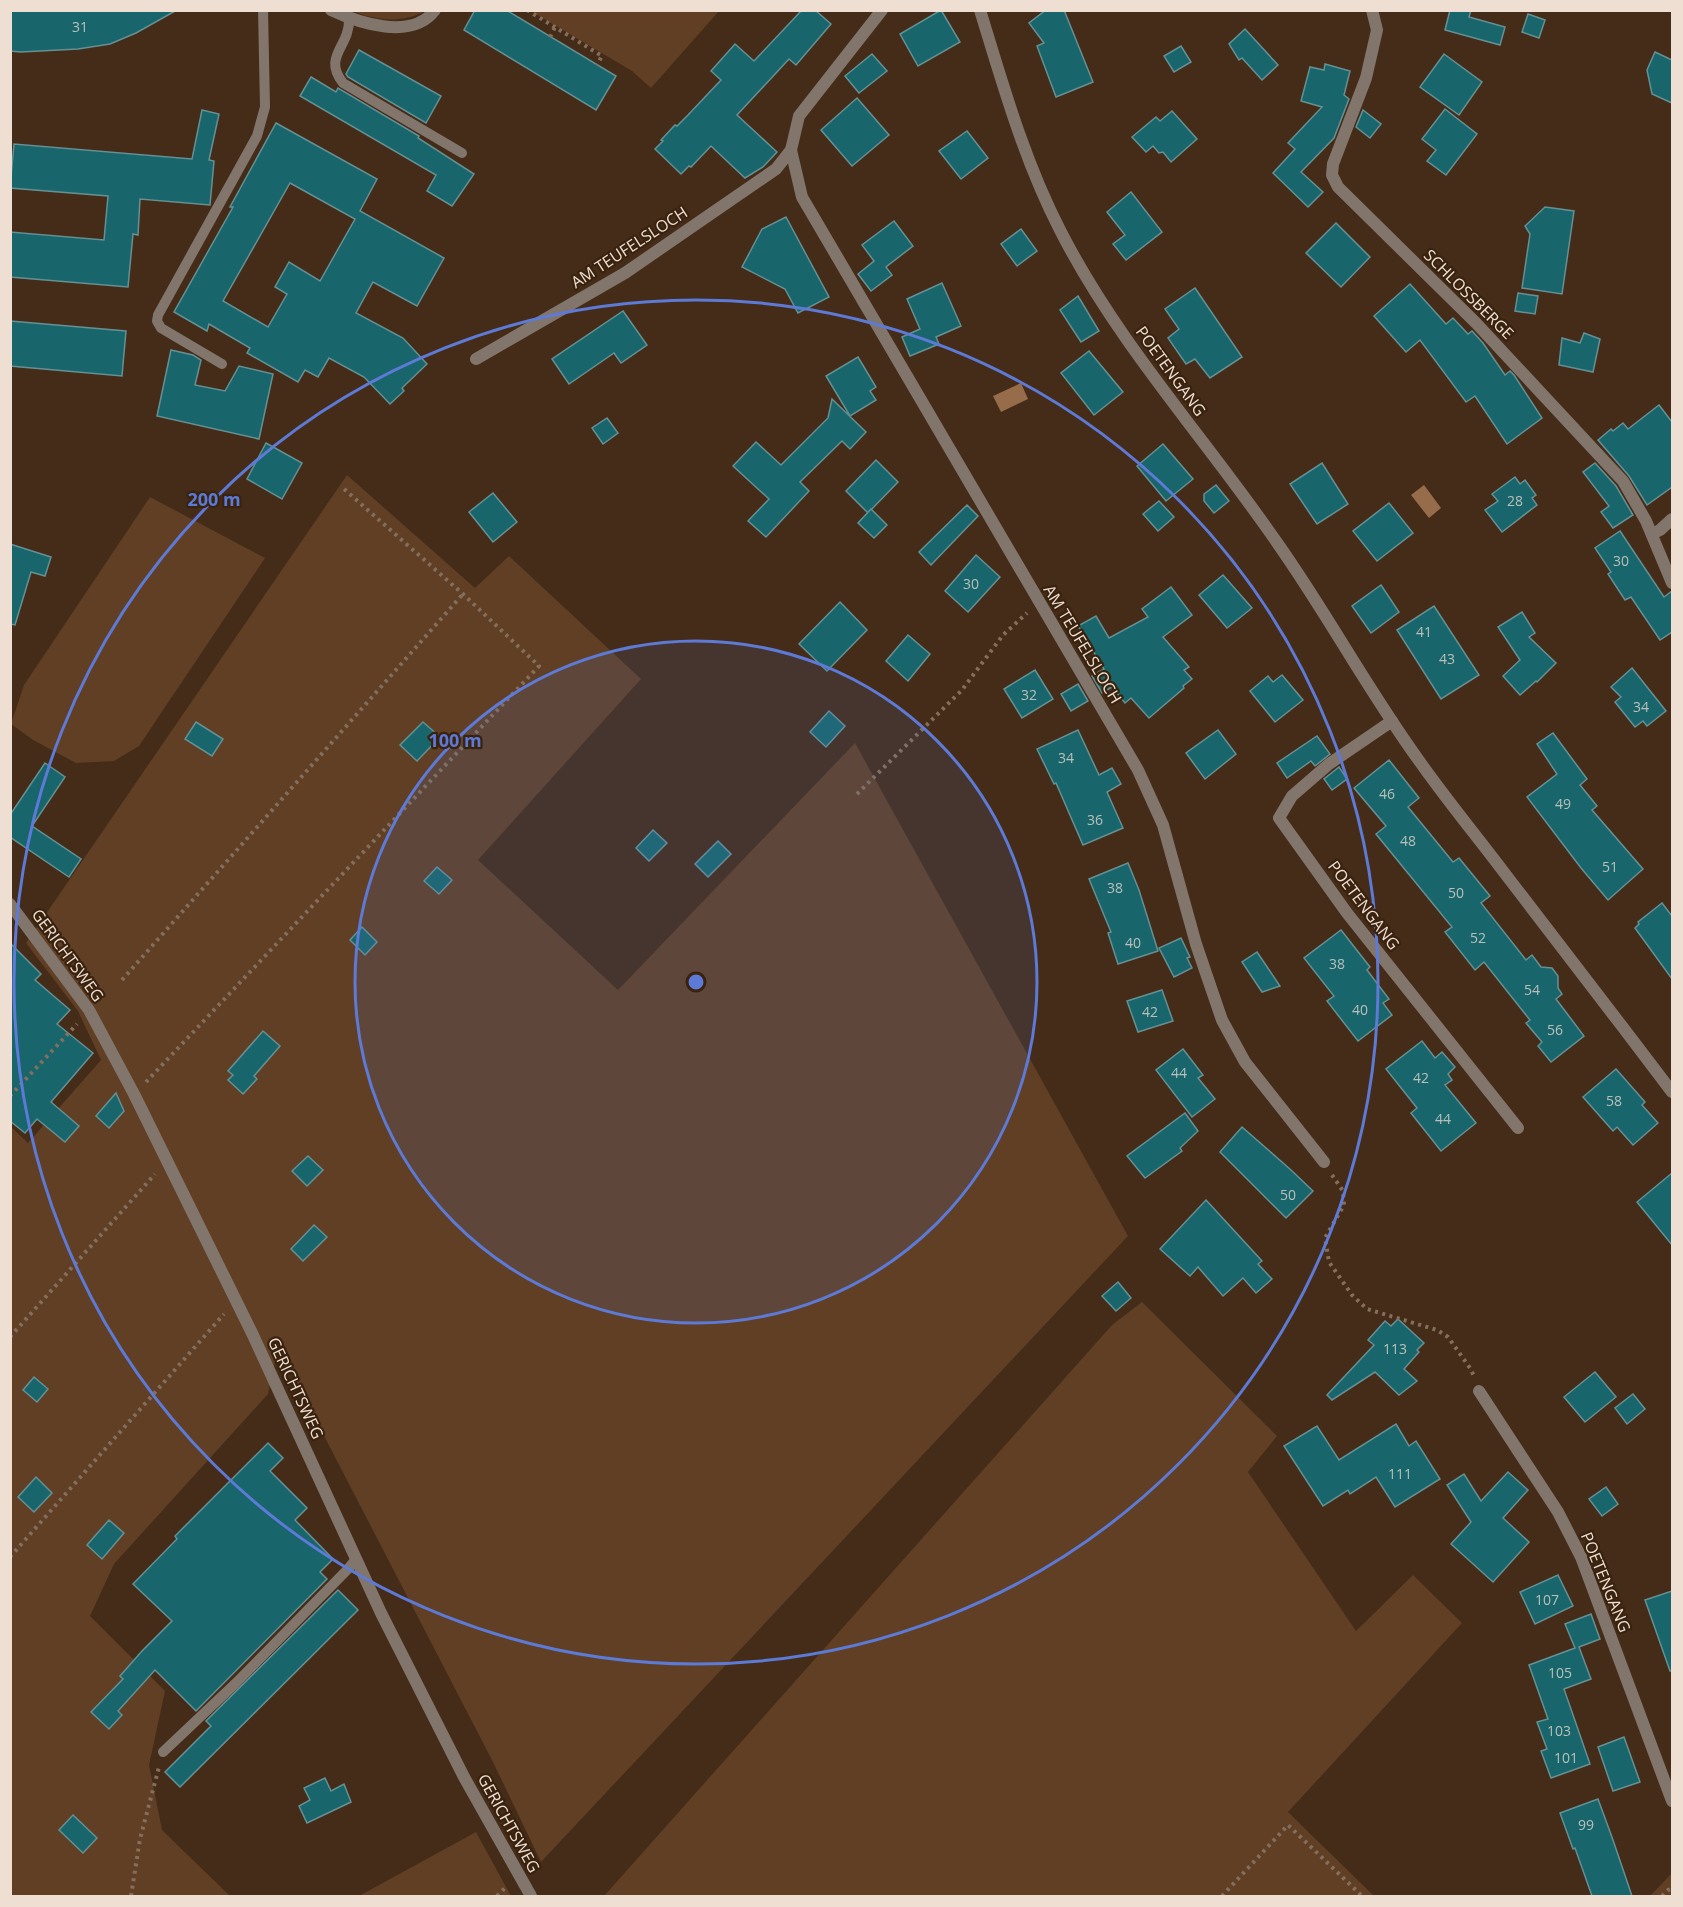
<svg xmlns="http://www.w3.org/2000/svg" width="1683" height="1907" viewBox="0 0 1683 1907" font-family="'Open Sans',sans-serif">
<rect width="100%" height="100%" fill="#442c18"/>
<g fill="#603f25">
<path d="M420,10L423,12C399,24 375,20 352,11Z"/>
<path d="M531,11L719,10V11L651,88L632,71Z"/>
<path d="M347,475L475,588L509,556L641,679L478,860L618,990L855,743L1128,1236L541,1862L493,1762L278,1347L268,1394L114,1564L90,1616L165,1691L149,1765L162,1830L230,1896H11L10,1126L28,1143L101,1060L78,1011L26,943Z"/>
<path d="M150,497L265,558L139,746L114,761L76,763L33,740L11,724L24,685Z"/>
<path d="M1142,1302L1277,1436L1248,1472L1356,1631L1413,1575L1462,1623L1288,1812L1374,1896H604L1112,1325Z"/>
<path d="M476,1832L511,1896H359Z"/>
<path d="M1672,1873V1896H1650Z"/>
</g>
<g fill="#966c4b">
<path d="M1021,383L1028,399L1001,412L993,396Z"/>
<path d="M1424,485L1441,508L1429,518L1411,495Z"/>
</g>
<g fill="#18656b" stroke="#659094" stroke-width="1.5" fill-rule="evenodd">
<path d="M10,10H177L136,33L110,44L78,49L21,52L10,51Z"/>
<path d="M475,10H506L616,76L596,110L464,30Z"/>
<path d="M802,10H815L831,24L796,65L789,59L737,115L777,152L763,167L745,178L711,146L691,167L689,166L681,174L655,149L663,141L661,140L675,125L677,126L688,115L721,80L711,71L735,44L754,61Z"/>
<path d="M941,10L960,42L918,66L900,34Z"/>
<path d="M1046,10H1064L1093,82L1056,97L1037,46L1044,43L1029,23Z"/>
<path d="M1450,10H1471L1469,17L1505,27L1500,45L1445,30Z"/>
<path d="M1528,14L1545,20L1539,38L1522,32Z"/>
<path d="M1245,29L1278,65L1262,80L1242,58L1239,60L1229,44Z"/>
<path d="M1181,46L1191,62L1174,72L1164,56Z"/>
<path d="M359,50L441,96L426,123L348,77L346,74Z"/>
<path d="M1655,52L1672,60V103L1652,94L1647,70Z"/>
<path d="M872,54L887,71L859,93L845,76Z"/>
<path d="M1444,54L1482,82L1459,115L1420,87Z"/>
<path d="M1325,64L1350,71L1344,95L1349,99L1334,138L1301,172L1323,192L1308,207L1273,173L1295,149L1288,143L1322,107L1301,101L1310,67L1324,70Z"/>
<path d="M311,77L336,92L338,88L419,136L418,138L474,174L452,206L427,191L436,175L300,96Z"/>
<path d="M857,98L889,135L852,166L821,130Z"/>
<path d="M1445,109L1477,134L1446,175L1427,161L1436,150L1422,139Z"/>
<path d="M202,110L219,114L209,160L214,161L210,205L140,199L138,235L133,234L128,287L10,277V232L104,240L108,196L10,188L14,144L192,159Z"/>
<path d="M1363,110L1381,124L1370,138L1356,127Z"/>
<path d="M1172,111L1197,139L1171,162L1163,152L1159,153L1153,146L1146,152L1132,137L1156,117L1160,121Z"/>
<path d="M276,123L377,179L360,211L444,258L417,306L373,282L356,313L403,338L427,364L402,388L404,391L390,404L364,377L329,358L318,377L305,370L298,382L247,353L250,348L209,324L207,331L174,312L233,207H230ZM290,183L355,219L320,281L289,262L275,287L287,294L268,327L223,301Z"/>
<path d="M967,131L988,158L961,179L939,151Z"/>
<path d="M1131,192L1162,232L1126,260L1113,244L1125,235L1107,212Z"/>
<path d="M1545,207L1574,211L1562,294L1522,288L1530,234L1525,226Z"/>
<path d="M786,217L829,297L798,313L785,289L742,267L762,229Z"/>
<path d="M894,221L913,246L886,267L892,275L871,291L858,274L874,261L862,245Z"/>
<path d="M1336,223L1370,257L1341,287L1306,253Z"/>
<path d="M1021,229L1037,251L1017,266L1001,244Z"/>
<path d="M942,283L961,326L936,337L939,344L910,356L902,337L920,329L907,299Z"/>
<path d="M1410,284L1446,324L1453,318L1468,334L1472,331L1483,343L1505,375L1510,371L1514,375L1542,418L1507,444L1475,396L1466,402L1420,340L1406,352L1374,316Z"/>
<path d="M1195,288L1242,357L1210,378L1195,359L1186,364L1168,338L1179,329L1165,309Z"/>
<path d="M1518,293L1538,296L1535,314L1515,311Z"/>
<path d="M1078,296L1099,331L1081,342L1060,310Z"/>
<path d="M623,311L647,345L621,363L614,353L569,384L552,359Z"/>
<path d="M10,321L126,331L122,376L10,366Z"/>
<path d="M1584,333L1600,339L1593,372L1559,365L1562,338L1580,343Z"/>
<path d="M171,350L193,355L201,360L195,385L225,391L239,366L273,374L259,439L157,416Z"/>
<path d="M1089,351L1123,392L1094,415L1061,373Z"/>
<path d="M858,357L876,387L870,391L876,400L850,416L826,376Z"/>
<path d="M832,399L866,432L850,449L842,441L800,482L809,491L766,537L748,521L769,499L733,466L756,442L781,465L828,418Z"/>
<path d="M1659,405L1672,422V487L1647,505L1629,476L1598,440L1611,429L1613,431L1623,423L1628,429Z"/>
<path d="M607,418L618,433L603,444L592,428Z"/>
<path d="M266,443L302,463L282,499L247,479Z"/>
<path d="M1163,444L1193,479L1166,501L1137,466Z"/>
<path d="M876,460L898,482L868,513L846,491Z"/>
<path d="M1322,463L1348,504L1317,524L1290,484Z"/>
<path d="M1595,463L1616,486L1633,515L1613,528L1601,512L1609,506L1583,472Z"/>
<path d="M1515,477L1520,484L1525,480L1536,495L1532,498L1537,505L1502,532L1485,510L1498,501L1492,494Z"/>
<path d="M1216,485L1229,501L1214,513L1204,501V494Z"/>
<path d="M493,493L517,522L493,542L469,512Z"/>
<path d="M1159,501L1174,517L1158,531L1143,514Z"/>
<path d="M1389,503L1413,533L1377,561L1353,531Z"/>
<path d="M967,505L978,516L931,565L919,552Z"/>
<path d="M871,509L887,525L874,538L858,523Z"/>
<path d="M1620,531L1664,597L1672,591V632L1660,640L1631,597L1625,600L1608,574L1611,572L1595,548Z"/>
<path d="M10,544L51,557L45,576L31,572L15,625L10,624Z"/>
<path d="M976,555L1000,577L968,612L945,591Z"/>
<path d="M1223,575L1252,608L1227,628L1199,595Z"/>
<path d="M1381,585L1399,612L1371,633L1352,606Z"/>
<path d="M1171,587L1192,615L1163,637L1189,667L1184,670L1192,679L1183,686L1184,688L1149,718L1131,698L1125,703L1112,687L1102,693L1092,676L1104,669L1078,626L1096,616L1109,638L1148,617L1142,609Z"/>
<path d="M840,602L867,630L827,671L799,644Z"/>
<path d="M1434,606L1479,675L1441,699L1397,630Z"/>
<path d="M1522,612L1535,633L1529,637L1556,663L1537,682L1536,681L1520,695L1503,676L1520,660L1498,627Z"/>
<path d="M908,635L930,654L908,681L886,661Z"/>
<path d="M1632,668L1666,711L1647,726L1643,721L1635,727L1615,702L1621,697L1611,687Z"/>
<path d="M1035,670L1053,699L1022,718L1004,689Z"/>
<path d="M1282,675L1303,700L1275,722L1250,691L1268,676L1273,682Z"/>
<path d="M1078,684L1088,701L1071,711L1061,694Z"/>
<path d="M829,711L845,726L826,747L810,732Z"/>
<path d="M196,722L223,739L212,756L185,739Z"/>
<path d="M423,722L440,737L417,761L400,745Z"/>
<path d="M1078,730L1099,775L1112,768L1121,784L1107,792L1123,828L1083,845L1056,783L1054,784L1037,749Z"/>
<path d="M1218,730L1236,754L1205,779L1186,753Z"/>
<path d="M1553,733L1587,779L1580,785L1597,806L1592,810L1643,869L1608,900L1581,868L1527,797L1557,774L1537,744Z"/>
<path d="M1317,736L1330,754L1315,766L1311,761L1287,778L1277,763Z"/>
<path d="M1389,760L1419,798L1408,807L1453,862L1459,858L1490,896L1481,903L1526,960L1532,955L1541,967L1552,968L1558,976V988L1562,994L1556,999L1584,1036L1551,1062L1538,1046L1542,1042L1526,1023L1530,1020L1484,962L1475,970L1445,932L1452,927L1376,834L1386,826L1354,788Z"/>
<path d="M45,763L65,777L32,826L81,859L69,877L10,837V815Z"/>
<path d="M1339,767L1347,779L1332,790L1324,779Z"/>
<path d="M653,830L667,843L649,861L636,848Z"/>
<path d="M718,841L731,854L708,877L695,864Z"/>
<path d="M1128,863L1139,890L1158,951L1118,964L1108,933L1111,932L1089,879Z"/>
<path d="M437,867L452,880L439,894L424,881Z"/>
<path d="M1662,903L1672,916V979L1635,928L1639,924L1638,922Z"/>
<path d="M362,927L377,942L365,955L350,940Z"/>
<path d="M1341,930L1370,967L1367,970L1389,999L1383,1003L1392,1015L1358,1041L1327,1001L1334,996L1304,958Z"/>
<path d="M1181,938L1190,957L1187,958L1192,968L1174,977L1159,948Z"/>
<path d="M10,943L41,974L35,980L70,1010L57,1024L93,1053L51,1102L79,1126L65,1142L37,1119L25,1133L10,1121Z"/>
<path d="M1257,952L1280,986L1262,992L1242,962Z"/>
<path d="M1162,990L1173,1021L1138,1032L1127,1001Z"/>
<path d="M263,1031L280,1046L254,1076L257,1079L243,1094L228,1080L233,1075L228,1071Z"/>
<path d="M1422,1041L1435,1058L1442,1052L1455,1067L1448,1074L1452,1080L1445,1085L1476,1123L1441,1151L1411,1113L1417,1108L1386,1069Z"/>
<path d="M1183,1049L1203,1075L1198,1078L1215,1099L1192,1117L1156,1070Z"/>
<path d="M1616,1069L1645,1102L1642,1105L1658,1123L1633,1145L1617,1127L1613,1131L1583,1097Z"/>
<path d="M116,1093L124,1111L109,1128L96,1116Z"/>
<path d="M1185,1113L1198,1131L1180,1148L1182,1151L1145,1178L1127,1156Z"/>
<path d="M1242,1127L1291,1170L1313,1191L1286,1218L1220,1152Z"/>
<path d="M308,1156L323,1170L307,1186L292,1171Z"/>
<path d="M1672,1173V1245L1637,1202Z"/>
<path d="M1206,1200L1262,1261L1258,1264L1272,1279L1256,1293L1243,1278L1223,1296L1198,1267L1190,1276L1160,1249Z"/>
<path d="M314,1225L327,1237L303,1261L291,1249Z"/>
<path d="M1118,1282L1131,1298L1116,1311L1102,1296Z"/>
<path d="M1398,1319L1424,1343L1417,1350L1419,1352L1404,1369L1417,1381L1399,1395L1375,1372L1332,1400L1327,1395L1374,1345L1368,1340L1385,1321L1391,1326Z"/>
<path d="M1595,1372L1616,1397L1585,1422L1564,1397Z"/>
<path d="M34,1377L48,1389L37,1402L23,1390Z"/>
<path d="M1633,1394L1645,1409L1627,1424L1615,1408Z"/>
<path d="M1396,1424L1409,1446L1416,1441L1440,1479L1395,1507L1376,1477L1350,1494L1348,1490L1323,1506L1284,1446L1317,1426L1339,1460Z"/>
<path d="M268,1443L283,1458L270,1471L307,1508L295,1520L333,1559L320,1572L327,1579L196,1711L155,1670L118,1711L122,1715L109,1729L91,1712L123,1679L120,1676L142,1651L172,1621L133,1584L177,1539L175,1536Z"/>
<path d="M1508,1472L1528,1490L1503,1518L1529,1542L1493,1582L1451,1544L1471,1522L1447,1485L1464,1474L1481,1501Z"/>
<path d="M36,1477L52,1493L34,1512L18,1497Z"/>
<path d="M1606,1487L1618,1504L1602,1516L1589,1499Z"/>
<path d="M109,1520L124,1533L102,1559L87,1545Z"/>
<path d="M1558,1575L1573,1606L1535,1624L1520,1592Z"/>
<path d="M338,1590L358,1610L180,1787L165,1772L211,1726L206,1721Z"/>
<path d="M1672,1591V1671H1670L1645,1600Z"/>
<path d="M1591,1614L1600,1639L1579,1647L1591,1679L1564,1689L1590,1764L1551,1778L1541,1751L1547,1749L1537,1722L1548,1719L1529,1665L1575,1648L1565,1624Z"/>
<path d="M1624,1737L1640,1782L1613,1791L1598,1747Z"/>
<path d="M325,1778L331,1791L344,1784L351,1802L307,1823L299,1806L310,1800L304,1788Z"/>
<path d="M1598,1799L1613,1840L1632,1896H1592L1575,1848L1573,1849L1560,1813Z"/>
<path d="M73,1815L97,1838L83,1853L59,1830Z"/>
</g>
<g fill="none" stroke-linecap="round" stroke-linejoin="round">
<g stroke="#846f5e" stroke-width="4" stroke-dasharray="3 4.5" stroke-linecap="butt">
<path d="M527,10L602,56L597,65"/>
<path d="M550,37L555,27"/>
<path d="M857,794L962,690L1003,635L1027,613"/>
<path d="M122,980L463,594"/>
<path d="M146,1082L539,666L463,594L344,489"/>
<path d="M10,1096L77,1024"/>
<path d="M1332,1175L1343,1191L1344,1205L1325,1238L1329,1262L1352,1295L1367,1309L1437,1330L1448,1337L1470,1368L1474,1376"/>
<path d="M10,1337L155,1174"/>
<path d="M10,1557L224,1314"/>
<path d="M131,1896L140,1839L159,1767"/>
<path d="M497,1896L506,1887"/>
<path d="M1222,1896L1288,1825L1362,1896"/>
<path d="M1662,1896L1668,1890L1672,1889"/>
</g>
<g stroke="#82766c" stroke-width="10">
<path d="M349,19C350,47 322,56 343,83L462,153"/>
<path d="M222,364L161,328L157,321L158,315L257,136L265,107L263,10"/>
<path d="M163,1752L236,1683L347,1570L356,1559"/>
</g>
<g stroke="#82766c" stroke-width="12">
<path d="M331,10C359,23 412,41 435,10"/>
<path d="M980,10C1003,85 1024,160 1060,230C1118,344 1206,439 1278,544C1328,615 1369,692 1420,762C1446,799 1475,834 1503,871C1559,944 1616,1018 1672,1092"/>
<path d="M1372,10L1377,30L1366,78L1333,164L1332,175L1338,187L1476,323L1623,481L1646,521L1672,583"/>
<path d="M791,150L802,197L1138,770L1163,825L1196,944L1222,1020L1245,1062L1324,1162"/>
<path d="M476,359L625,273L776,169L791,150L799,116L882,10"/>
<path d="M1652,534L1660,530L1672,519"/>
<path d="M1392,721L1329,764L1292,796L1279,818L1347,913L1518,1128"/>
<path d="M10,904L89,1010L134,1094L252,1333L381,1613L464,1777L531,1896"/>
<path d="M1479,1391L1558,1512L1581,1557L1672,1801"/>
</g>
</g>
<circle cx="696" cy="982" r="341" fill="#5c7ad6" fill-opacity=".12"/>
<g fill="none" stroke="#5c7ad6" stroke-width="3">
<circle cx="696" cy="982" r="341"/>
<circle cx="696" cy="982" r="682"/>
</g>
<g text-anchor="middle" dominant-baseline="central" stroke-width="4.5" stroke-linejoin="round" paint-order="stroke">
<g font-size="14" fill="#b9c0b9">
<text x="80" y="26">31</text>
<text x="1515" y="500">28</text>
<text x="1621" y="560">30</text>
<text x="971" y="583">30</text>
<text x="1424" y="631">41</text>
<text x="1447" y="658">43</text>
<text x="1029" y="694">32</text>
<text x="1641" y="706">34</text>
<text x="1066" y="757">34</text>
<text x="1387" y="793">46</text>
<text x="1563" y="803">49</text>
<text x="1095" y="819">36</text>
<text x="1408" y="840">48</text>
<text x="1610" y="866">51</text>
<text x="1115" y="887">38</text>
<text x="1456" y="892">50</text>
<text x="1478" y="937">52</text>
<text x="1133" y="942">40</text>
<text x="1337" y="963">38</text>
<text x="1532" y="989">54</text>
<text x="1360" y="1009">40</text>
<text x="1150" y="1011">42</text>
<text x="1555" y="1029">56</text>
<text x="1179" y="1072">44</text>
<text x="1421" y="1077">42</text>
<text x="1614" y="1100">58</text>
<text x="1443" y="1118">44</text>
<text x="1288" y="1194">50</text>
<text x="1395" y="1348">113</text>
<text x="1400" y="1473">111</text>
<text x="1547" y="1599">107</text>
<text x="1560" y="1672">105</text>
<text x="1559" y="1730">103</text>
<text x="1566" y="1757">101</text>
<text x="1586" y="1824">99</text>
</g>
<g font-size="16" fill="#efdfd3" stroke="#39220e">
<text transform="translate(629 247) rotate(-33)">AM TEUFELSLOCH</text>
<text transform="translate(1469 294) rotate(45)">SCHLOSSBERGE</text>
<text transform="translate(1171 371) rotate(54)">POETENGANG</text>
<text transform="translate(1083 644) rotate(59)">AM TEUFELSLOCH</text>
<text transform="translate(1364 905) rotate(53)">POETENGANG</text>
<text transform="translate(68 955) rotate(54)">GERICHTSWEG</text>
<text transform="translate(296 1388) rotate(65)">GERICHTSWEG</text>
<text transform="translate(1606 1582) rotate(68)">POETENGANG</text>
<text transform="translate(509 1823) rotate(61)">GERICHTSWEG</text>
</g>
</g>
<circle cx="696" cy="982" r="9" fill="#5c7ad6" stroke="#39220e" stroke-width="3"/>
<g font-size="18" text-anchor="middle" font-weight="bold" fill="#5c7ad6" stroke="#39220e" stroke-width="4.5" stroke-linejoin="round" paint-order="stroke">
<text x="214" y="506">200 m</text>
<text x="455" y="747">100 m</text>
</g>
<rect width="1683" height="1907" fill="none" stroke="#efdfd3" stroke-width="24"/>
</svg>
